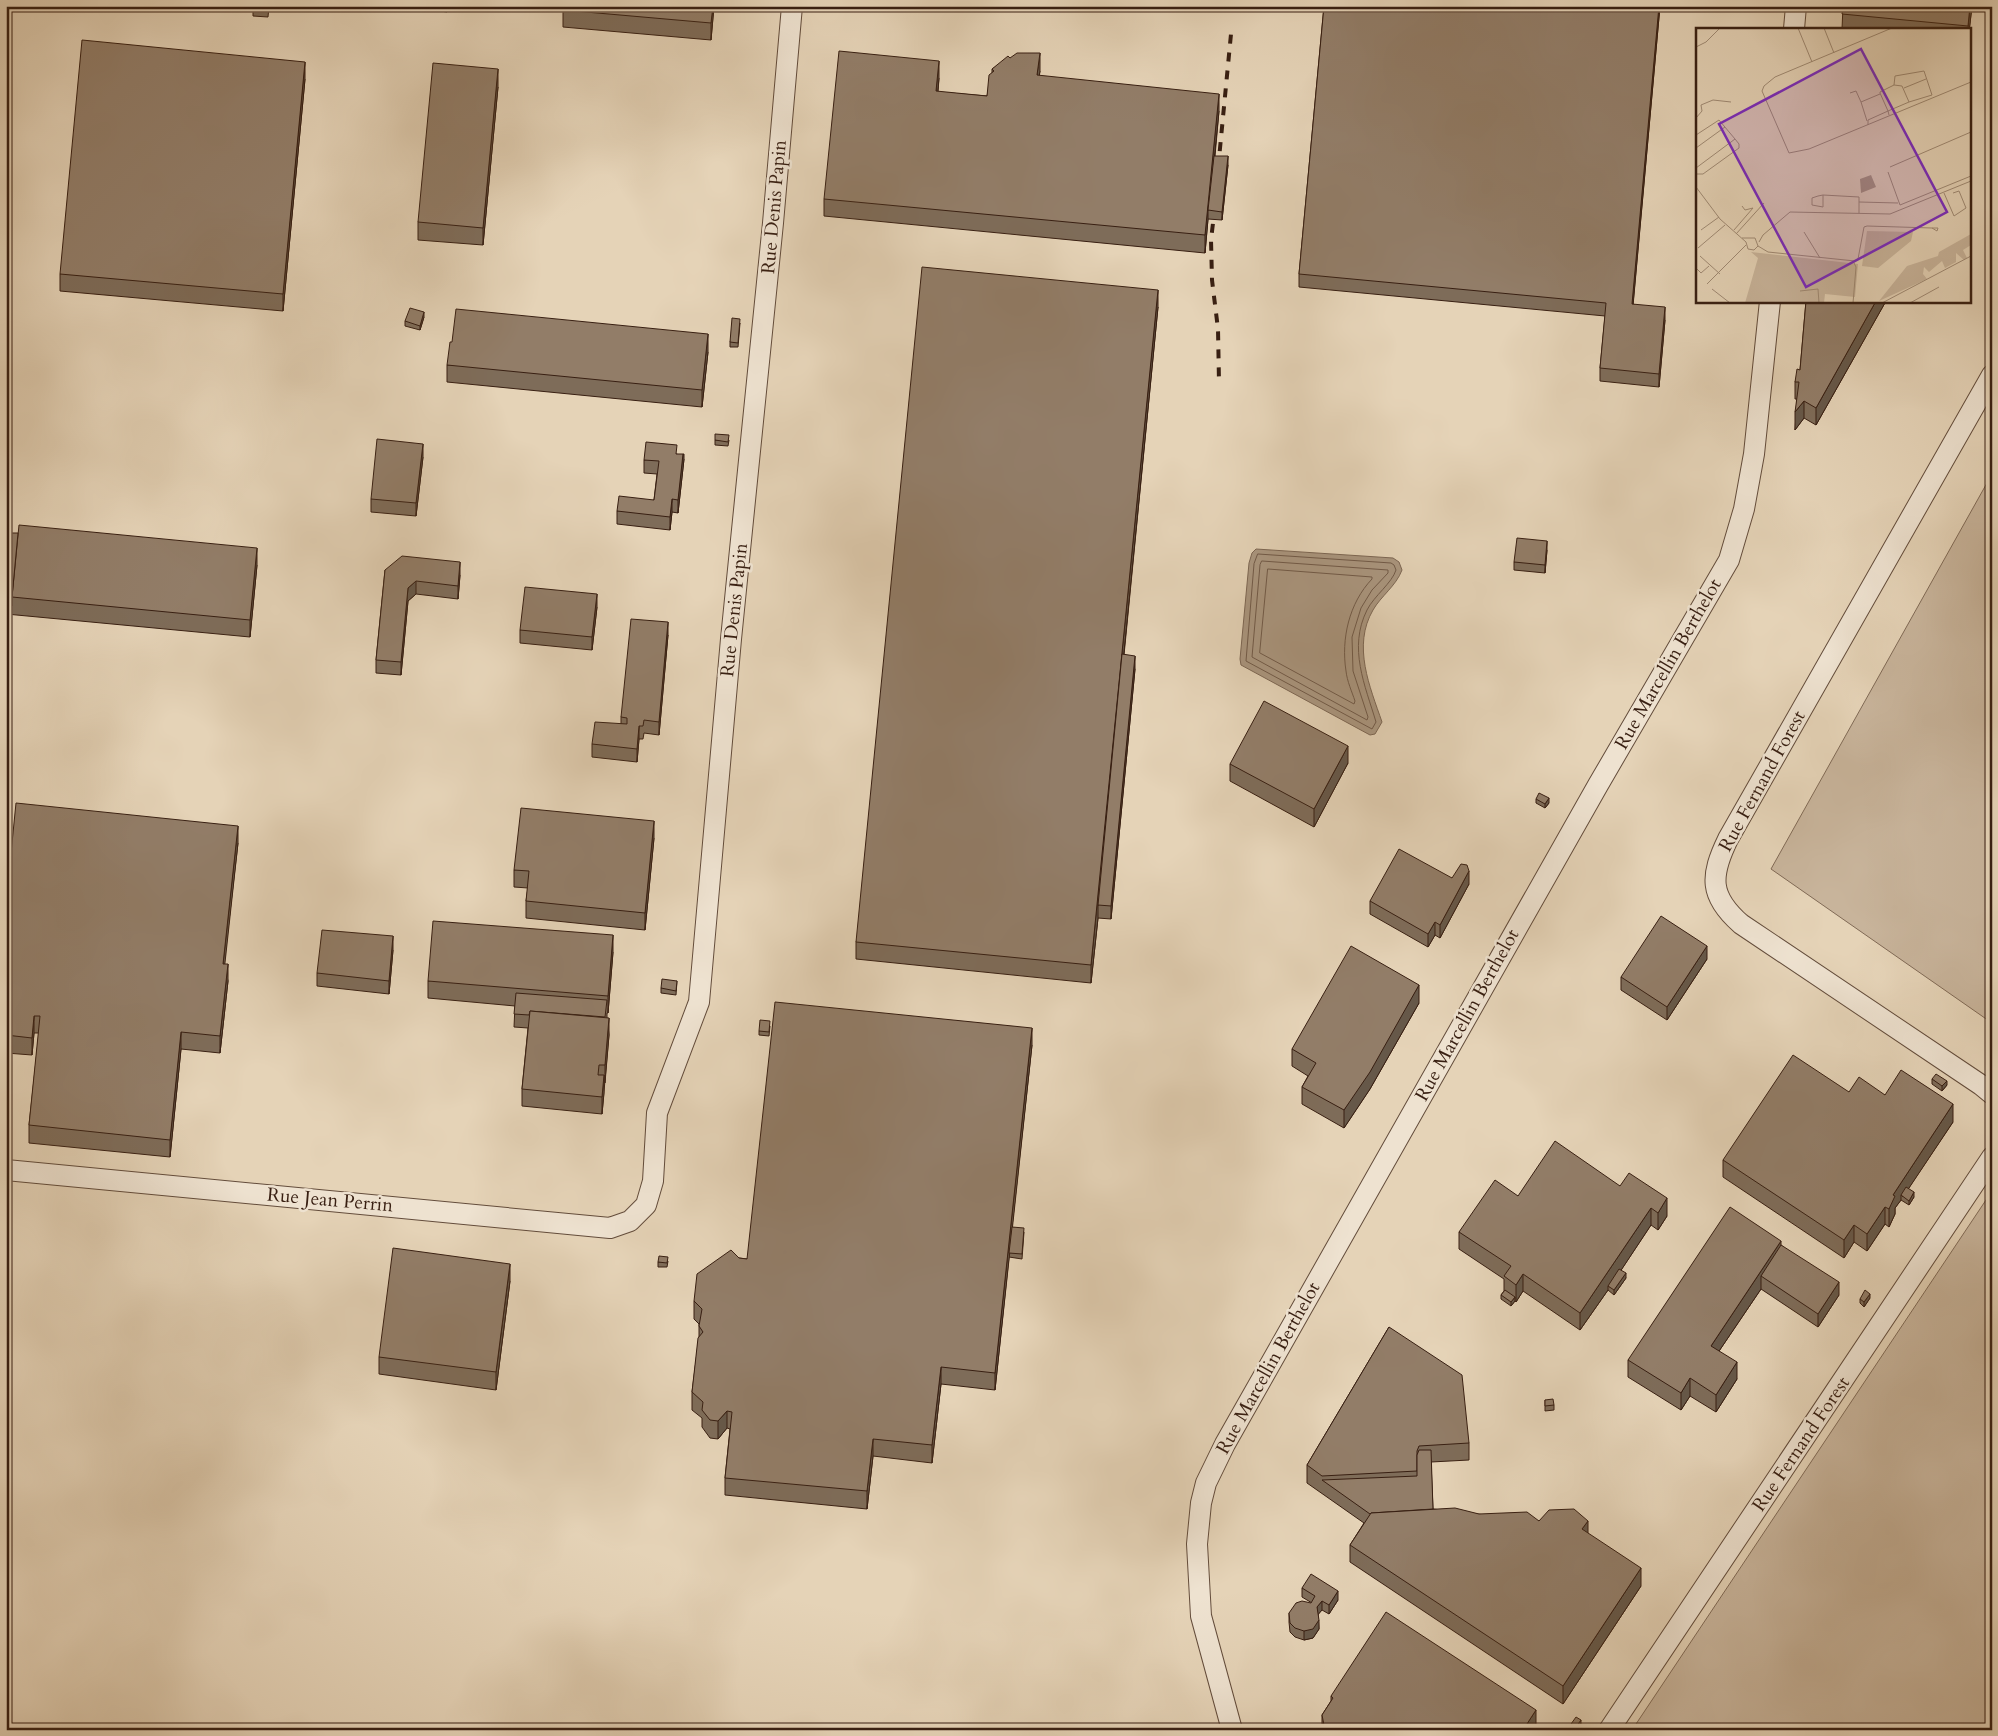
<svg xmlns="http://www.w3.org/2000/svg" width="1998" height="1736" viewBox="0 0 1998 1736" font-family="Cardo,serif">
<rect width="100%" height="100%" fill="#e5d3b7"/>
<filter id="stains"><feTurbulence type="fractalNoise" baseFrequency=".004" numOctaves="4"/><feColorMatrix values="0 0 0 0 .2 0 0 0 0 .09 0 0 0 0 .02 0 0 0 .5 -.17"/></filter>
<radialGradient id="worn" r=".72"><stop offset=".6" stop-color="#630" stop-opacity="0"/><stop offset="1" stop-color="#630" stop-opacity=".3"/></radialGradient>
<g fill="#c8b49b" stroke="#806a56">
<path d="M1992,474V1023L1771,869Z"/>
<path d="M1992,1191V1730H1632Z"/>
</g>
<path fill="#aa967f" stroke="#7c6653" d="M1256,549L1393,558L1399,562L1402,570C1396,586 1381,596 1373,610C1352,646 1370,687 1382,722L1375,734L1370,735L1241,665L1240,659L1249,563L1252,553Z"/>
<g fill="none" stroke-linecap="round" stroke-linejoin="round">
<g stroke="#715a48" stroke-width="1">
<path d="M1258,554L1391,563L1394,565L1396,570C1392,583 1374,596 1367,610C1348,648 1365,685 1376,722L1372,729L1246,661L1254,564Z"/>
<path d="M1262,561L1388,570V573L1372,590L1361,608L1352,637L1353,671L1368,717L1367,720L1252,657L1260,565Z"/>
<path d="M1268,569L1372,577V579C1349,603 1341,639 1346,671C1347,681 1352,692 1355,701L1354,704L1260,653Z"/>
</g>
<defs>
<g id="minor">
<path d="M1794,29L1796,6"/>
<path d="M1992,375L1728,839C1710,876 1709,896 1741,924L1981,1085L1992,1094"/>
<path d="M6,1170L610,1228L630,1221L646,1205L653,1181L657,1113L699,1002L731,639L773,223L792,6"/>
<path d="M1232,1730L1201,1616L1197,1544L1201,1503L1206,1483L1225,1444L1598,785L1729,560L1744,509L1754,454L1770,301"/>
<path d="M1609,1730L1992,1157"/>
</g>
</defs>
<use href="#minor" stroke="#634c3b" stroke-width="22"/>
<use href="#minor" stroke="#eee2d0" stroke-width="20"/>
<g stroke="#381f12" stroke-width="4" stroke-dasharray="9 9" stroke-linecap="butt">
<path d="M1218,169L1231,34"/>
<path d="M1215,206L1211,240L1212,280L1218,329L1219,382"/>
</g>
</g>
<g fill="#7e6c59" stroke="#381f12">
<path d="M225,6H269L268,17L253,16V9Z"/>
<path d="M433,6H448L447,12L433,10Z"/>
<path d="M714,6L711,40L563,27V10Z"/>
<path d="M1324,6H1660L1633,304L1665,320L1659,387L1600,381V368L1605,316L1299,287V274Z"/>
<path d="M1843,6H1972L1969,32V29H1842Z"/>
<path d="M1010,58L1040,71L1039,76L1219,111L1215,156L1228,165L1222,220L1208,219L1205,253L824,216V199L939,78L938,92L987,96L992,73V69Z"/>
<path d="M305,79L283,311L60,291V274Z"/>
<path d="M498,87L483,245L418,240V222Z"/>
<path d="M1806,301H1886L1816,425L1804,418L1795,430L1797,399H1795V382L1800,370Z"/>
<path d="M1158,307L1124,655L1135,669L1111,919L1098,918L1091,983L856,959V942Z"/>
<path d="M424,317L420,330L405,326V321Z"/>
<path d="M740,323L738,347H730V342Z"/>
<path d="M708,352L702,407L447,382V365Z"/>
<path d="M715,440H729L728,446L715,445Z"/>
<path d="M677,454L684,459L678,513L672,512L670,530L617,524V511L654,500L657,474L644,473V460Z"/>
<path d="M423,457L416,516L371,512V499Z"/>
<path d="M1547,550L1545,573L1514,570V562Z"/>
<path d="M257,565L250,637L6,614V580Z"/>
<path d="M385,570L460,575L458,599L416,594L408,601L401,675L376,673V660Z"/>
<path d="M597,607L592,650L520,643V630Z"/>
<path d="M668,635L659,735L644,733L643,739H639L637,762L592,757V744L621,724V717Z"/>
<path d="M1348,763L1314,827L1230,781V764Z"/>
<path d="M1536,799L1549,803L1545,808L1536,803Z"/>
<path d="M654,838L645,930L526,918V901L528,888L514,887V870Z"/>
<path d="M238,843L224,964L228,981L220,1053L181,1049L170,1157L29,1143V1125L39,1033H34L32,1055L6,1053V903Z"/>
<path d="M1452,878L1469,884L1440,938L1435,935L1428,947L1370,914V901Z"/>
<path d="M393,950L389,994L317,986V973Z"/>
<path d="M613,952L608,1013H607V1017L609,1035L602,1114L522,1106V1089L528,1028L514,1027L515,1006L428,998V981Z"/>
<path d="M1707,959L1667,1020L1621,990V977Z"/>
<path d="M677,981L676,995L661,993V988Z"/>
<path d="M1419,1003L1370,1089L1344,1128L1302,1104V1087L1308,1076L1292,1066V1049Z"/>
<path d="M770,1026L769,1036L759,1035V1031Z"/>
<path d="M1032,1045L1012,1227L1024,1232L1022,1259L1009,1257L995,1390L941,1384L932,1463L873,1456L867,1509L725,1495V1478L730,1429L727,1428L718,1439L710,1438L702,1427V1418L692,1410V1392L699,1337V1324L694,1319V1301L739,1258L747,1259Z"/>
<path d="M1932,1079L1947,1085L1942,1091L1932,1084Z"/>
<path d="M1849,1092L1885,1095L1953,1122L1908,1189L1914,1197L1909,1205L1901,1200L1895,1208V1214L1889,1227L1885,1224L1867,1251L1854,1242L1844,1258L1723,1177V1160Z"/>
<path d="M1620,1186L1667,1216L1658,1230L1651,1225L1621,1270L1626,1278L1614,1295L1608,1290L1580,1330L1523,1291L1516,1302L1515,1301L1511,1306L1501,1299V1295L1504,1291V1279L1459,1249V1232L1518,1196Z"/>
<path d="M1781,1245L1839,1295L1818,1327L1761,1289L1719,1351L1737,1379L1716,1412L1690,1396L1681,1410L1628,1377V1360Z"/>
<path d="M668,1261L667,1267H658V1262Z"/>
<path d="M510,1281L496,1390L379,1374V1357Z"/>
<path d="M1870,1298L1864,1307L1860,1303V1299Z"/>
<path d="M1389,1327L1469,1443V1460L1431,1462L1433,1509L1539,1521L1588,1533L1641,1586L1563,1704L1350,1562V1545L1364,1523L1307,1483V1465Z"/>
<path d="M1545,1400L1554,1405V1410L1545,1411Z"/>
<path d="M1302,1588L1338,1600L1329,1614L1322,1610L1318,1614L1319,1629L1313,1638L1304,1640L1295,1637L1290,1632L1289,1622V1613L1312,1603L1302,1597Z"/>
<path d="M1331,1696L1536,1727L1534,1730H1322V1715L1331,1701Z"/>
<path d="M1571,1724L1581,1725L1577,1730H1574L1571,1728Z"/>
</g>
<g fill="#665849" stroke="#381f12">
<path d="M713,6H714L711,40V23Z"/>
<path d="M1659,6H1660L1632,317V304Z"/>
<path d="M1970,6H1972L1969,32V29H1968Z"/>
<path d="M1040,53V71L1037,93V75Z"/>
<path d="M939,61V78L936,109V91Z"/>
<path d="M305,62V79L283,311V294Z"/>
<path d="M498,69V87L483,245V228Z"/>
<path d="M1219,94V111L1209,210H1208V219L1205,253V235Z"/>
<path d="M1228,156V165L1222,220V212Z"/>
<path d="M1158,290V307L1099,905H1098V918L1091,983V965Z"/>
<path d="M1876,301H1886L1816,425V408Z"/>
<path d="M1665,307V320L1659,387V374Z"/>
<path d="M424,312V317L420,330V326Z"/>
<path d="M708,334V352L702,407V390Z"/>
<path d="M1804,401V418L1795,430V412Z"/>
<path d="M423,444V457L416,516V503Z"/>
<path d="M683,454H684V459L678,513V500Z"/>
<path d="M672,499V512L670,530V517Z"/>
<path d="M1547,541V550L1545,573V565Z"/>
<path d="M257,548V565L250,637V620Z"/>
<path d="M460,562V575L458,599V586Z"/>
<path d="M416,581V594L408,601L401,675V662L408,588Z"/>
<path d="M597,594V607L592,650V637Z"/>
<path d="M668,622V635L659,735V722Z"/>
<path d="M1135,656V669L1111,919V906Z"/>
<path d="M639,726V739L637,762V749Z"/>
<path d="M1348,746V763L1314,827V809Z"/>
<path d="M1549,798V803L1545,808V804Z"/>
<path d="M654,821V838L645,930V913Z"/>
<path d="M238,826V843L223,981V964Z"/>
<path d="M1469,871V884L1440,938V925Z"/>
<path d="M1435,922V935L1428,947V934Z"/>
<path d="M613,935V952L608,1013V996Z"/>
<path d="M393,936V950L389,994V981Z"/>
<path d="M1707,946V959L1667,1020V1007Z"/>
<path d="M228,964V981L220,1053V1036Z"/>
<path d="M1419,985V1003L1370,1089L1344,1128V1110Z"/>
<path d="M34,1016V1033L32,1055V1038Z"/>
<path d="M609,1018V1035L605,1083V1065Z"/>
<path d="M1032,1028V1045L995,1390V1373Z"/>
<path d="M181,1032V1049L170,1157V1140Z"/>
<path d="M604,1075V1093L602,1114V1097Z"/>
<path d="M1947,1081V1085L1942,1091V1086Z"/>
<path d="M1953,1104V1122L1903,1197L1901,1195V1200L1895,1208V1214L1889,1227V1209L1893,1195Z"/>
<path d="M1914,1192V1197L1909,1205V1201Z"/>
<path d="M1667,1198V1216L1658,1230V1213Z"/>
<path d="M1885,1207V1224L1867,1251V1234Z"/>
<path d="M1651,1208V1225L1610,1287L1608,1286V1290L1580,1330V1313Z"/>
<path d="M1854,1225V1242L1844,1258V1240Z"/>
<path d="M1781,1241V1258L1761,1276V1289L1711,1363V1346Z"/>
<path d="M510,1264V1281L496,1390V1372Z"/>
<path d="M1626,1273V1278L1614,1295V1290Z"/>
<path d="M1523,1274V1291L1516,1302V1285Z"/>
<path d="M1839,1282V1295L1818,1327V1314Z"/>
<path d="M1870,1294V1298L1864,1307V1302Z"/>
<path d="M1515,1297V1301L1511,1306V1302Z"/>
<path d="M1737,1362V1379L1716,1412V1395Z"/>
<path d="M941,1367V1384L932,1463V1445Z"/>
<path d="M1690,1378V1396L1681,1410V1393Z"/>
<path d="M727,1411V1428L718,1439V1421Z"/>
<path d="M873,1439V1456L867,1509V1491Z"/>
<path d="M1588,1521V1538L1582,1529Z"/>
<path d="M1641,1568V1586L1563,1704V1686Z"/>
<path d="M1338,1591V1600L1329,1614V1605Z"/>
<path d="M1322,1601V1610L1317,1616V1607Z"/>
<path d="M1319,1620V1629L1313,1638L1304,1640V1631Z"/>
<path d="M1536,1710V1727L1534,1730H1523Z"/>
<path d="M1581,1720V1725L1577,1730H1576V1727Z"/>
</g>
<g fill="#927d68" stroke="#381f12">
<path d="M563,6H713L711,23L563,10Z"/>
<path d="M1324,6H1659L1632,304L1665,307L1659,374L1600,368L1606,303L1299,274Z"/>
<path d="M1843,6H1970L1968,26L1842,14Z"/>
<path d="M82,40L305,62L283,294L60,274Z"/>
<path d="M839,51L939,61L936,91L987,96L989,75L994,71L992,69L1008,56L1010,58L1017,53H1040L1037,75L1219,94L1205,235L824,199Z"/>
<path d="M433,63L498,69L483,228L418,222Z"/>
<path d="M1214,156H1228L1222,212L1208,210Z"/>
<path d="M922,267L1158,290L1091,965L856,942Z"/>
<path d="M1806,301H1876L1816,408L1804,401L1795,412L1799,382H1795L1797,369L1800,370Z"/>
<path d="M410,308L424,312L420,326L405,321Z"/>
<path d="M456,309L708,334L702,390L447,365L450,342H452Z"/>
<path d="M732,318L740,319L738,343L730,342Z"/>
<path d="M715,434L729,435L728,442L715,440Z"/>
<path d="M377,439L423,444L416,503L371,499Z"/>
<path d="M646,442L677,445L676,454H683L678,500L672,499L670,517L617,511L619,496L654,500L659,461L644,460Z"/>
<path d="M19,525L257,548L250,620L12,597Z"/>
<path d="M11,533H18L12,597V606L6,605V580Z"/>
<path d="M1517,538L1547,541L1545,565L1514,562Z"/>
<path d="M402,556L460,562L458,586L416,581L408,588L401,662L376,660L385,570Z"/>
<path d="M525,587L597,594L592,637L520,630Z"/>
<path d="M631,619L668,622L659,722L644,720L643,726H639L637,749L592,744L595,722L627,724V718L621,717Z"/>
<path d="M1122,654L1135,656L1111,906L1098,905Z"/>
<path d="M1264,701L1348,746L1314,809L1230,764Z"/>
<path d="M1539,793L1549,798L1545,804L1536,799Z"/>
<path d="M16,803L238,826L223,964H228L220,1036L181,1032L170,1140L29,1125L40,1016H34L32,1038L6,1035V903Z"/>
<path d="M521,808L654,821L645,913L526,901L529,871L514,870Z"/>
<path d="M1399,849L1452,878L1461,864L1467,865L1469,871L1440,925L1435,922L1428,934L1370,901Z"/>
<path d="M1661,916L1707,946L1667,1007L1621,977Z"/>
<path d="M433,921L613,935L608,996L428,981Z"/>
<path d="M322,930L393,936L389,981L317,973Z"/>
<path d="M1351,946L1419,985L1370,1072L1344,1110L1302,1087L1316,1063L1292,1049Z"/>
<path d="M662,979L677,981L676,991L661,988Z"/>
<path d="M516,993L607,1000L605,1017L530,1011L529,1015L514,1014Z"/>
<path d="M775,1002L1032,1028L995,1373L941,1367L932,1445L873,1439L867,1491L725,1478L732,1412L727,1411L718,1421L710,1420L702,1410L703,1402L692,1392L698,1338L703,1332L699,1326L702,1309L694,1301L697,1274L731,1250L739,1258L747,1259Z"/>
<path d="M530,1011L609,1018L605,1065H599L598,1075H604L602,1097L522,1089Z"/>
<path d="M760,1020L770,1021L769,1032L759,1031Z"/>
<path d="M1793,1055L1849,1092L1859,1077L1885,1095L1901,1070L1953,1104L1893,1195L1895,1196L1889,1209L1885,1207L1867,1234L1854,1225L1844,1240L1723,1160Z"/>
<path d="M1936,1074L1947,1081L1942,1086L1932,1079Z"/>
<path d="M1555,1141L1620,1186L1629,1173L1667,1198L1658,1213L1651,1208L1580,1313L1523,1274L1516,1285L1504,1276L1511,1266L1459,1232L1495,1180L1518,1196Z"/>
<path d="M1906,1187L1914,1192L1909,1201L1901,1195Z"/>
<path d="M1730,1207L1781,1241L1711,1346L1737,1362L1716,1395L1690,1378L1681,1393L1628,1360Z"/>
<path d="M1012,1227L1024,1228L1022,1254L1009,1253Z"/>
<path d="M1781,1245L1839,1282L1818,1314L1761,1276Z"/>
<path d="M393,1248L510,1264L496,1372L379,1357Z"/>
<path d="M659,1256L668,1257L667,1263L658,1262Z"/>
<path d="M1619,1269L1626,1273L1614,1290L1608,1286Z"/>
<path d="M1505,1290L1515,1297L1511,1302L1501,1295Z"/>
<path d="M1865,1290L1870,1294L1864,1302L1860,1299Z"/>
<path d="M1389,1327L1462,1375L1469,1443L1419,1446L1417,1451V1471L1322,1476L1307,1465Z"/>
<path d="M1553,1399L1554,1405L1545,1406V1400Z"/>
<path d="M1419,1450H1431L1433,1509L1371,1513L1370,1514L1322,1480L1417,1476V1455Z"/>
<path d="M1455,1508L1479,1514L1527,1512L1539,1521L1549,1510L1574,1509L1588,1521L1582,1529L1641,1568L1563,1686L1350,1545L1371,1513Z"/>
<path d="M1311,1574L1338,1591L1329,1605L1322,1601L1317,1607L1319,1620L1313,1629L1304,1631L1295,1628L1290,1623L1289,1613L1296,1603L1302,1601L1311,1603L1315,1596L1302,1588Z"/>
<path d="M1386,1612L1536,1710L1523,1730H1325L1322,1715L1333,1698L1331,1696Z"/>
<path d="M1576,1717L1581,1720L1576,1727L1571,1724Z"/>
</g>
<g text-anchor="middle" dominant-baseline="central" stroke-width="5" stroke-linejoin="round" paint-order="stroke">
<g font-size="19" fill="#381f12" stroke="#eee2d0">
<text transform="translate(774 207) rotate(-85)">Rue Denis Papin</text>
<text transform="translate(734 610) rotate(-84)">Rue Denis Papin</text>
<text transform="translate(1668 664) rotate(-60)">Rue Marcellin Berthelot</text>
<text transform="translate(1762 781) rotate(-61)">Rue Fernand Forest</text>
<text transform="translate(1467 1015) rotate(-61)">Rue Marcellin Berthelot</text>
<text transform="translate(330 1200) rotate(5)">Rue Jean Perrin</text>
<text transform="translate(1268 1368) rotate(-61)">Rue Marcellin Berthelot</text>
<text transform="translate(1801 1444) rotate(-56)">Rue Fernand Forest</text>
</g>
</g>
<g transform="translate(1696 28)">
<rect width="275" height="275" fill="#e5d3b7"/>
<path d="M171,203L217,204L215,213L182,240L166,238ZM275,206V217L267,222L271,230L268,232L260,225V234L249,240L246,233L233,244L228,239L227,246L231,251L183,273L211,238L242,228L243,224ZM55,224L162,236L159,269L129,266L128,275H49L62,230Z" fill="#c8b49b"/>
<path d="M175,147L180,159L165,165L164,151Z" fill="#aa967f"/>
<path fill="none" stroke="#a08b75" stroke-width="1" d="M102,0L116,34M128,0L138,25M196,0L79,49L68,58L66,63L93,125L113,121L275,54M0,19L10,14L24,0M198,57L199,48L228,43L236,67L213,74M208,60L230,51M154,65L160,63L165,74M0,90L6,83L5,77L17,72L35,74M171,93L165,74L184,66M172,97V92L192,83L213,74L206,58L198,57L184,64V65L192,83L193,87M0,107L23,92L39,111M0,120L29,99M194,139L275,104M0,140L39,111L43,116V120L7,146H0M192,144L204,177L275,148M0,159L24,191L50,214L52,221L58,222L62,218L59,210H46M248,165L258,188L270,180L263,163L257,165M127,167V179L116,177V170L122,168L127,167L163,169V185M163,174L202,175M5,202L23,189M38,202L57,180L49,182L46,178M108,204L124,230M40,206L68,175M63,214L67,207L94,184L194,186L275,153M62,218L72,224L159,233L162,231L168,199L171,198L236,200H242L241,203L236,200M2,220L29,197M4,228L24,246M157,233L160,239L157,275M0,240L5,245L13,238M11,256L50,217M16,261L34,275M104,263L122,261L123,275M186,275L275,228M214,275L243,259"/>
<path fill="#7b2cbf" fill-opacity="0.15" stroke="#7b2cbf" stroke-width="2.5" d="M165,21L251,184L110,259L23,96Z"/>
<rect width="275" height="275" fill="none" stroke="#381f12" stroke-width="2.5"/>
</g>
<rect width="1998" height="1736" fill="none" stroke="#e5d3b7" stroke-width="25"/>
<rect x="8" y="8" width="1983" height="1721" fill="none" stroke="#381f12" stroke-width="2.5"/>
<rect x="12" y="12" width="1973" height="1711" fill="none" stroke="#381f12"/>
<rect width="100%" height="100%" filter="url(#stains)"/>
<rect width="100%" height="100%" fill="url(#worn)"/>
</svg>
